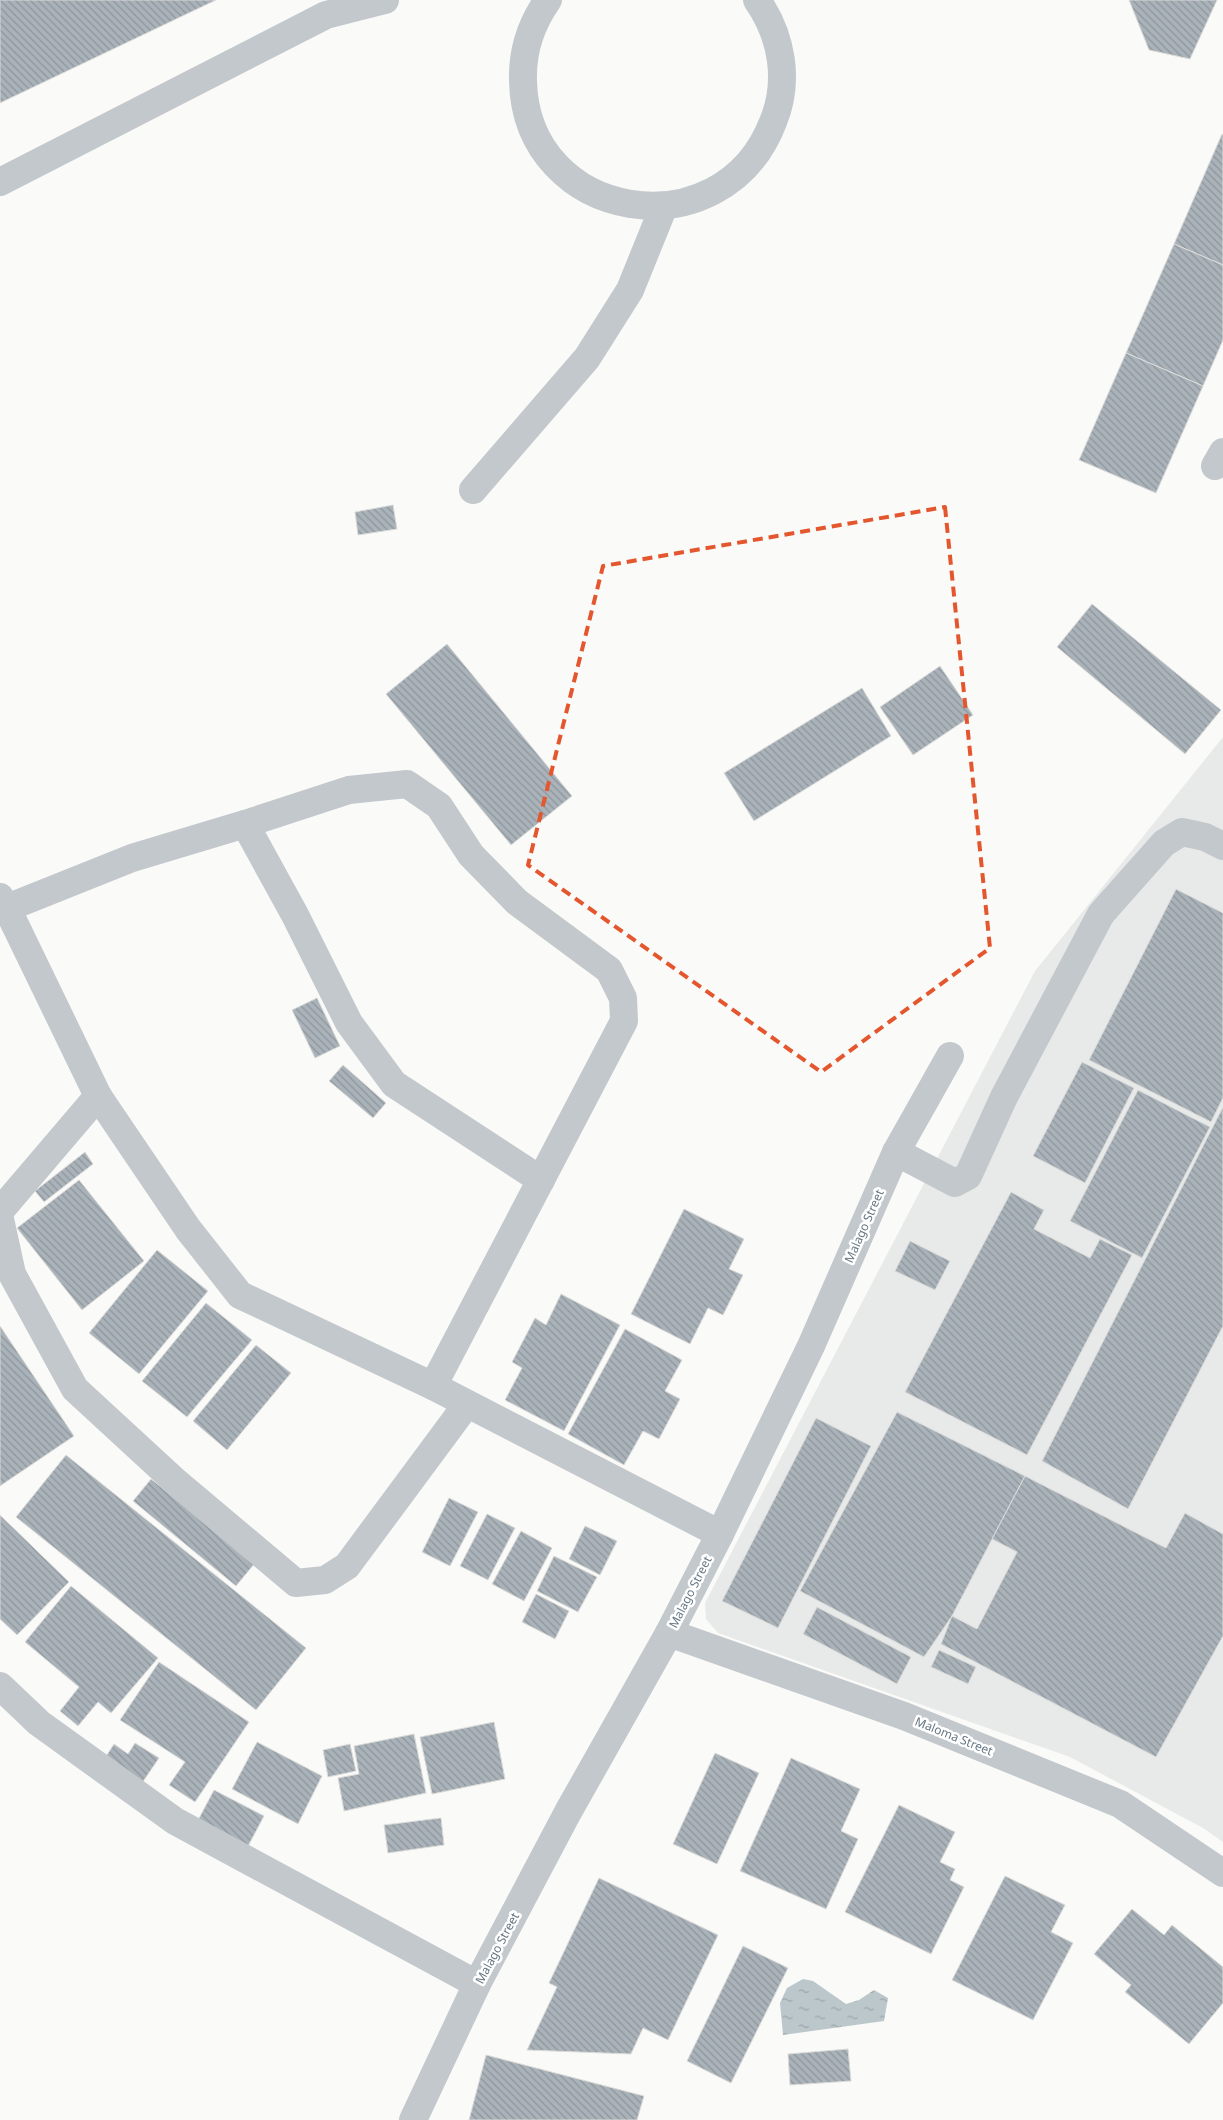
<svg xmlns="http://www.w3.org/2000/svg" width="1223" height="2120" viewBox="0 0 1223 2120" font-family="'Noto Sans',sans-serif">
<defs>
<pattern id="water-ripples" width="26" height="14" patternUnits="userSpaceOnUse" patternTransform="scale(1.25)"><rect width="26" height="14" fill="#bbc7cb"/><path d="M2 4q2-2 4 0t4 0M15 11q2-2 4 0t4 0" fill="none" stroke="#9ca6aa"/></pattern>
<pattern id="building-back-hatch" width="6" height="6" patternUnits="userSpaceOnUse" patternTransform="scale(1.25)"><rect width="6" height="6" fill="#aab3b9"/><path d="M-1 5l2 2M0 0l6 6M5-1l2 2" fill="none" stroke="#8e969c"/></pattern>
</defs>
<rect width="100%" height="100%" fill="#fafaf8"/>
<path fill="#e8e9e9" d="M1223,737V1842L1203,1828L1070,1757L718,1633L706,1619L705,1603L1035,971Z"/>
<path fill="url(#water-ripples)" d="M803,1979L813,1981L846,2004L859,2000L874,1990L888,1998L884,2021L783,2035L780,2003L787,1988Z"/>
<g fill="url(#building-back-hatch)" stroke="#dcdcda">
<path d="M0,0H216L0,103Z"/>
<path d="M1129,0H1217L1190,59L1149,50Z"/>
<path d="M1222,134L1223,135V265L1174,244Z"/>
<path d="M1174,244L1223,265V340L1203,386L1126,353Z"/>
<path d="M1126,353L1203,386L1156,493L1079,460Z"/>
<path d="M393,505L397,529L358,535L355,512Z"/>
<path d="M1092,604L1221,710L1185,754L1057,647Z"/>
<path d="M447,644L572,796L511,845L386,694Z"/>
<path d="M940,666L973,715L913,755L880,707Z"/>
<path d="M862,688L891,736L754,821L724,773Z"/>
<path d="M1176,889L1223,913V1098L1211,1122L1089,1060Z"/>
<path d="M317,998L340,1046L315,1058L292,1010Z"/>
<path d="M1082,1062L1134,1088L1085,1183L1033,1156Z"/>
<path d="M343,1065L386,1103L373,1118L329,1081Z"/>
<path d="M1138,1090L1210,1127L1142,1258L1070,1221Z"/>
<path d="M1223,1107V1326L1128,1509L1042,1461Z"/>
<path d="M85,1152L93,1164L44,1202L35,1191Z"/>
<path d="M79,1180L144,1261L82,1310L17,1228Z"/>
<path d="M1011,1192L1044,1210L1034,1229L1090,1258L1100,1239L1132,1255L1027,1455L905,1392Z"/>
<path d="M684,1209L744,1239L729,1269L743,1275L723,1315L708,1308L690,1344L631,1314Z"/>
<path d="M910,1241L950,1261L935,1290L895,1271Z"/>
<path d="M157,1250L208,1291L139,1374L89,1333Z"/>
<path d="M561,1294L620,1325L564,1431L505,1400L522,1368L512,1362L535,1318L546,1325Z"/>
<path d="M206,1303L252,1340L187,1417L142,1381Z"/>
<path d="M0,1326L74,1436L0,1486Z"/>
<path d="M625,1329L682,1360L665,1391L680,1399L659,1439L643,1431L624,1465L568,1434Z"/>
<path d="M256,1345L291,1373L227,1450L193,1421Z"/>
<path d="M897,1412L1025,1476L952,1616L924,1657L800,1591Z"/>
<path d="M816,1418L871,1446L778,1628L722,1601Z"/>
<path d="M66,1455L306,1648L256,1710L16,1517Z"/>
<path d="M1025,1476L1166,1548L1185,1513L1223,1534V1636L1156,1757L941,1644L952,1616L977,1629L1017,1552L992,1539Z"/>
<path d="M151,1479L255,1563L236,1586L133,1501Z"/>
<path d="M449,1498L478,1512L450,1566L422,1552Z"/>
<path d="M487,1514L515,1528L488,1580L460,1566Z"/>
<path d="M0,1515L69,1582L17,1635L0,1619Z"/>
<path d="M585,1526L617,1541L600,1575L569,1559Z"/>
<path d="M521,1531L552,1548L524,1601L492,1584Z"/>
<path d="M554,1556L597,1577L578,1612L537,1591Z"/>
<path d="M71,1586L158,1658L111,1713L98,1702L78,1726L60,1711L79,1687L25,1642Z"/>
<path d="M536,1594L569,1611L555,1639L522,1622Z"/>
<path d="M817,1607L911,1657L897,1684L803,1634Z"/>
<path d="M939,1650L976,1667L968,1684L931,1667Z"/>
<path d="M159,1662L249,1722L195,1802L169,1785L185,1762L120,1720Z"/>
<path d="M494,1722L505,1779L432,1794L420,1737Z"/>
<path d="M414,1734L426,1793L344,1811L338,1778L359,1774L354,1746Z"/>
<path d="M257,1742L322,1776L298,1824L232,1789Z"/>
<path d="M135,1743L159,1758L140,1786L103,1761L114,1744L128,1754Z"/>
<path d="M350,1744L356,1771L328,1777L323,1750Z"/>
<path d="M715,1753L759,1773L717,1864L673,1844Z"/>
<path d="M791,1758L860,1789L841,1831L858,1839L826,1909L740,1871Z"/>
<path d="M214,1790L264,1816L246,1850L196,1824Z"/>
<path d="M899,1805L955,1832L940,1862L955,1869L950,1880L964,1887L931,1954L845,1912Z"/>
<path d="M441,1818L444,1845L388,1853L384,1825Z"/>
<path d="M1005,1876L1065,1905L1051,1932L1073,1943L1033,2020L952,1980Z"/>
<path d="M599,1878L718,1935L668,2040L643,2028L631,2054L527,2050L557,1987L549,1983Z"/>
<path d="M1132,1909L1164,1935L1172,1925L1223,1967V2003L1189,2044L1125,1992L1131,1985L1094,1954Z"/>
<path d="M743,1946L788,1968L731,2083L687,2061Z"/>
<path d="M848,2049L851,2081L790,2085L788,2054Z"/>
<path d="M486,2055L644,2096L637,2120H469Z"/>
</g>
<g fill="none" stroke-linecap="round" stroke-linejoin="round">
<g stroke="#c3c8cc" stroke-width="28">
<path d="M548,0C531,24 522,51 523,81C526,222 722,254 773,122C790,81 782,36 757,0"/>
<path d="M0,182L326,15L385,0"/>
<path d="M1215,466L1223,452"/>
<path d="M473,490L587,358L630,290L664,206"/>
<path d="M245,824L295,915L349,1023L394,1084L541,1180"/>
<path d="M0,897L7,908L98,1096L188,1229L240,1295L433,1386L720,1534"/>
<path d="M7,908L132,858L245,824L349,790L407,784L439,806L471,855L517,902L609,970L623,998L624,1021L433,1386"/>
<path d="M896,1152L955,1183L968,1176L1004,1097L1101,914L1164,843L1182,832L1205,837L1223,846"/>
<path d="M0,1211L98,1096"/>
<path d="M0,1219L12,1274L75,1389L176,1482L296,1583L325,1580L347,1566L467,1404"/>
<path d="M669,1633L904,1716L1120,1804L1223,1873"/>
<path d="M0,1686L39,1723L175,1821L477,1984"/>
<path d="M413,2120L477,1984L568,1812L669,1633L720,1534L811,1346L896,1152L950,1056"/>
</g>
</g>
<path fill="none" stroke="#e4572e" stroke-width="4" stroke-dasharray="10 6" stroke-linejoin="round" d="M945,507L990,948L821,1072L528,865L603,566Z"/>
<g text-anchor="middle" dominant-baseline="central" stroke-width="5" stroke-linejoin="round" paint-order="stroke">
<g font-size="12" fill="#657683" stroke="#fff">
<text transform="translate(864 1226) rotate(-66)">Malago Street</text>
<text transform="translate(690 1592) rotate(-63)">Malago Street</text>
<text transform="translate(954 1736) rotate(22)">Maloma Street</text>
<text transform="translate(497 1948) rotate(-62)">Malago Street</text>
</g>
</g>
</svg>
